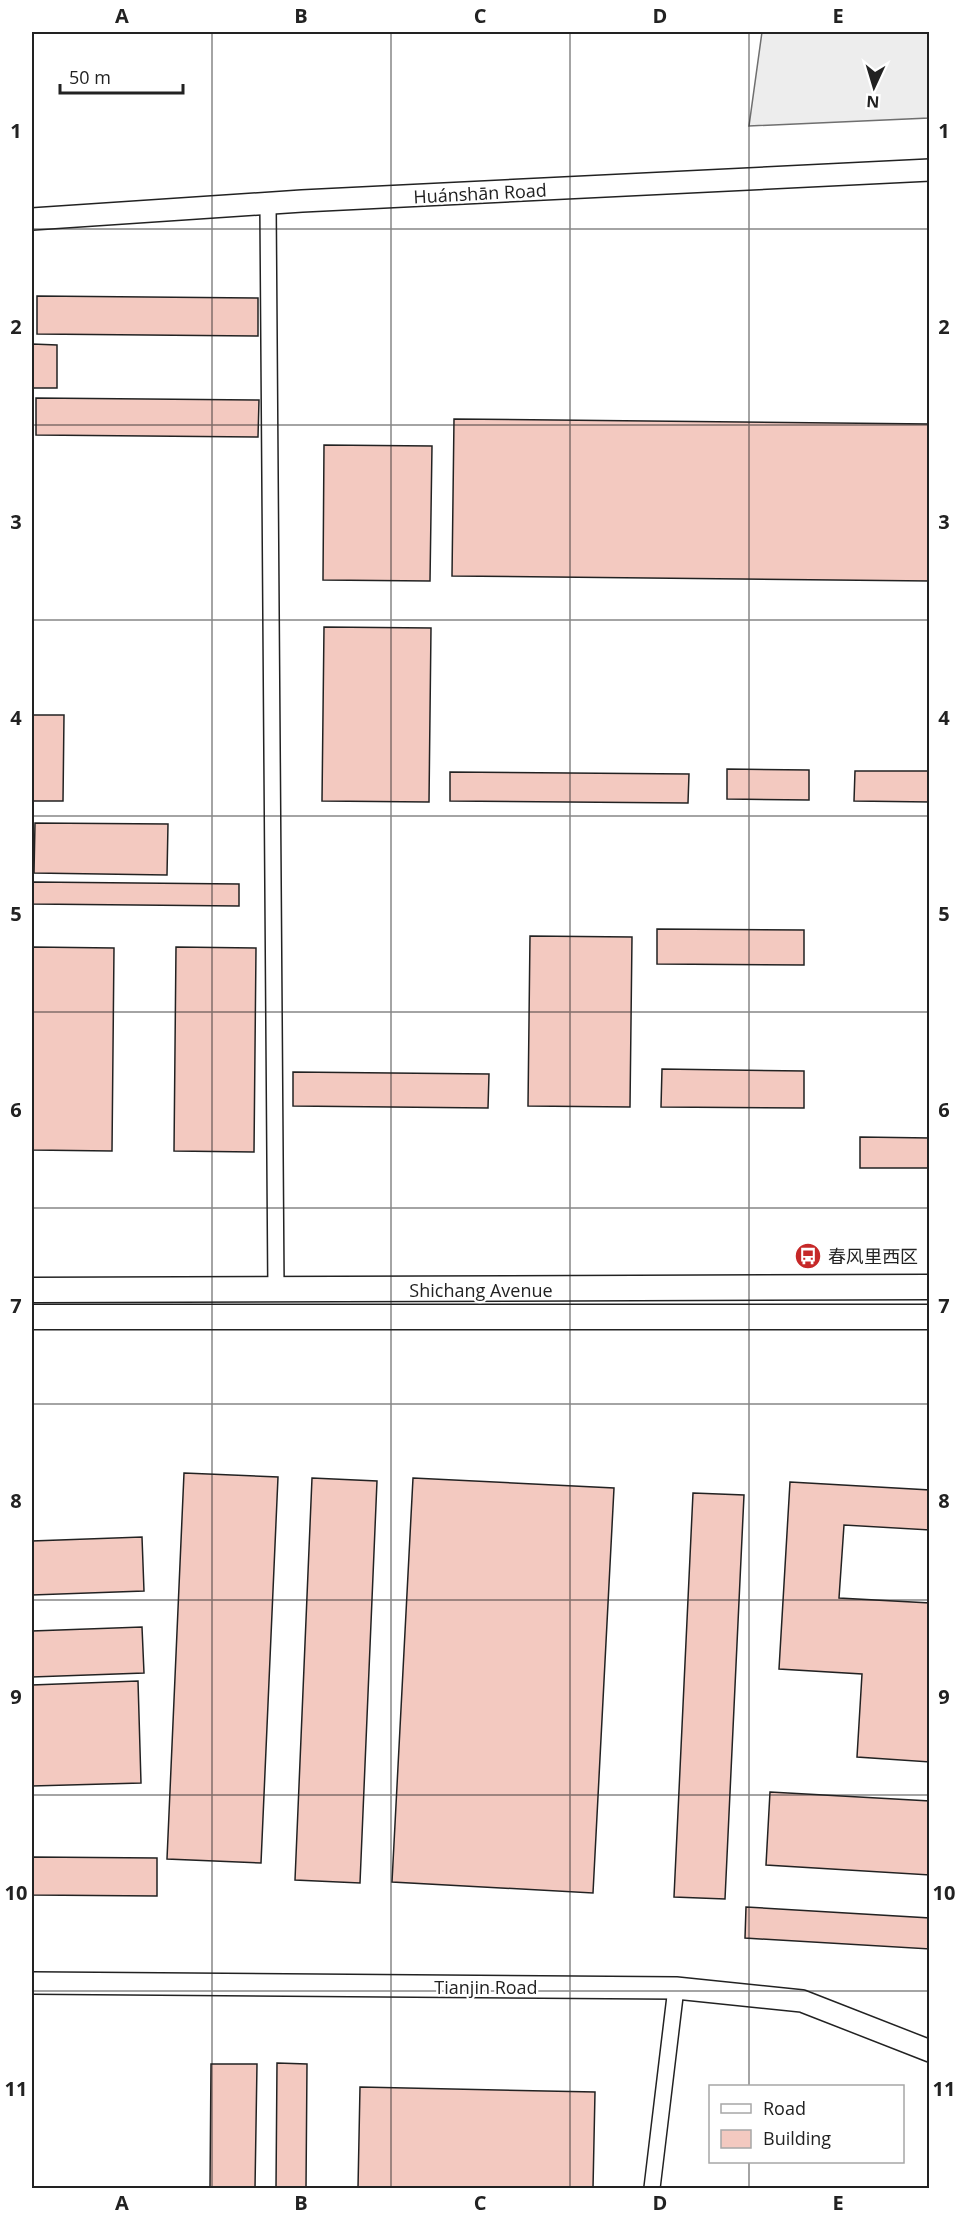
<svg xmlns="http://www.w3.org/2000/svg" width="961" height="2220" viewBox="0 0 961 2220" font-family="'Open Sans','Noto Sans SC',sans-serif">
<rect width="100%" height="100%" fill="#fff"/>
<path fill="#ededed" stroke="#6f6f6f" stroke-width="1.5" d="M762,32H929V118L749,126Z"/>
<g fill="#f3c9c0" stroke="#222" stroke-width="1.5">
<path d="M37,296L258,298V336L37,334Z"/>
<path d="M32,344L57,345V388H32Z"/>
<path d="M36,398L259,400L258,437L36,435Z"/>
<path d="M454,419L930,424V581L452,576Z"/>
<path d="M324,445L432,446L430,581L323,580Z"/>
<path d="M324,627L431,628L429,802L322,801Z"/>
<path d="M32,715H64L63,801H32Z"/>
<path d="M727,769L809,770V800L727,799Z"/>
<path d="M855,771H930V802L854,801Z"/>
<path d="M450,772L689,774L688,803L450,801Z"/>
<path d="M35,823L168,824L167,875L34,873Z"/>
<path d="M33,882L239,884V906L32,904Z"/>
<path d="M657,929L804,930V965L657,964Z"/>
<path d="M530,936L632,937L630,1107L528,1106Z"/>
<path d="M32,947L114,948L112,1151L32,1150Z"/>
<path d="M176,947L256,948L254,1152L174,1151Z"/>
<path d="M662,1069L804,1071V1108L661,1107Z"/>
<path d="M293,1072L489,1074L488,1108L293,1106Z"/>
<path d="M860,1137L930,1138V1168H860Z"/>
<path d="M184,1473L278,1477L261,1863L167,1859Z"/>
<path d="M312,1478L377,1481L360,1883L295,1880Z"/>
<path d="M413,1478L614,1488L593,1893L392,1882Z"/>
<path d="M790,1482L930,1490V1530L844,1525L839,1598L930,1603V1762L857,1757L862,1674L779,1669Z"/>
<path d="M693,1493L744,1495L725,1899L674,1897Z"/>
<path d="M142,1537L144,1591L32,1595V1541Z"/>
<path d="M142,1627L144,1673L32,1677V1631Z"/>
<path d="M138,1681L141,1783L32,1786V1685Z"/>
<path d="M770,1792L930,1801V1875L766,1865Z"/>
<path d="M32,1857L157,1858V1896L32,1895Z"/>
<path d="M746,1907L930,1918V1949L745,1938Z"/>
<path d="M277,2063L307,2064L306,2188H276Z"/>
<path d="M211,2064H257L255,2188H210Z"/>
<path d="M360,2087L595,2092L593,2188H358Z"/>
</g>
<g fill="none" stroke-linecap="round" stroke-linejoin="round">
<defs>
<g id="minor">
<path d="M268,204L276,1291"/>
<path d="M652,2188L676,1988"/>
</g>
<g id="secondary">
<path d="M32,219L302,201L930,170"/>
<path d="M32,1983L676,1988L802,2001L930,2051"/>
</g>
<g id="primary">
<path d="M32,1290L930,1287"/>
<path d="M32,1317H930"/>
</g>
</defs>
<use href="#minor" stroke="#222" stroke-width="18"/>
<use href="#secondary" stroke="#222" stroke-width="24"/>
<use href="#primary" stroke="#222" stroke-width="27"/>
<use href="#minor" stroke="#fff" stroke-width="15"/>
<use href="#secondary" stroke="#fff" stroke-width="21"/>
<use href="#primary" stroke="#fff" stroke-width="24"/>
</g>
<path fill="none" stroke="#222" stroke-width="1.5" stroke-opacity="0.55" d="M212,32V2188M391,32V2188M570,32V2188M749,32V2086M32,229H930M32,425H930M32,620H930M32,816H930M32,1012H930M32,1208H930M32,1404H930M32,1600H930M32,1795H930M32,1991H930M749,2162V2188"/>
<defs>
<symbol id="bus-disc" viewBox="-11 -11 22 22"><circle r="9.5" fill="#c62828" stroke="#fff"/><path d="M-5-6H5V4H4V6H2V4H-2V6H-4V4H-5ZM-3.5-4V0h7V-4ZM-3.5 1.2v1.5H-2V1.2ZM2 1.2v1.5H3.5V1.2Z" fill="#fff"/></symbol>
</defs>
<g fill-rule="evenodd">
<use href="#bus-disc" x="793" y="1241" width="30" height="30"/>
</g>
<g text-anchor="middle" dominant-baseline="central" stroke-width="4.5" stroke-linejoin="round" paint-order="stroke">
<g font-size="18" fill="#222" stroke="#fff">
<text transform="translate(480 193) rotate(-3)">Huánshān Road</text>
<text x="481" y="1290">Shichang Avenue</text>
<text x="486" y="1987">Tianjin Road</text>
</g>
<g font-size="18" fill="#222" stroke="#fff" text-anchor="start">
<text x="828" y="1256">春风里西区</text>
</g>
</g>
<rect width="961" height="2220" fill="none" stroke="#ffffff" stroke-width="66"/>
<rect x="709" y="2085" width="195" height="78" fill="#ffffff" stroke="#a7a7a7" stroke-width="1.5"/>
<rect x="721" y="2104" width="30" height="9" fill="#ffffff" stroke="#a7a7a7" stroke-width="1.5"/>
<text x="763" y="2115" font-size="18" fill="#222222">Road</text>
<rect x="721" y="2130" width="30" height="18" fill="#f3c9c0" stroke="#a7a7a7" stroke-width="1.5"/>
<text x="763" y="2145" font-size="18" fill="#222222">Building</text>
<g transform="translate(874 87) rotate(184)" stroke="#ffffff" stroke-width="4.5" paint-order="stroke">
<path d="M0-4.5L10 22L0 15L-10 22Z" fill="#222222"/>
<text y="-9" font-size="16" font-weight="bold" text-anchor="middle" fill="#222222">N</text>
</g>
<path d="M60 84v9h123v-9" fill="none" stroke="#222222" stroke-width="3"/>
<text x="69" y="84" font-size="18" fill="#222222" stroke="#ffffff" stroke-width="4.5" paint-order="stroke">50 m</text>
<rect x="33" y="33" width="895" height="2154" fill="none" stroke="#222" stroke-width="2"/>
<g font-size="20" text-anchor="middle" font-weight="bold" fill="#222">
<text x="122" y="23">A</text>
<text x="301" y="23">B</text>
<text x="480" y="23">C</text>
<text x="660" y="23">D</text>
<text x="838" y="23">E</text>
<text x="16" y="138">1</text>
<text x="944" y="138">1</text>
<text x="16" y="334">2</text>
<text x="944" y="334">2</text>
<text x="16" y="529">3</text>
<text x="944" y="529">3</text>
<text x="16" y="725">4</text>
<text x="944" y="725">4</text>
<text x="16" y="921">5</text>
<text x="944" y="921">5</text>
<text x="16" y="1117">6</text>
<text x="944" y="1117">6</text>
<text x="16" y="1313">7</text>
<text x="944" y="1313">7</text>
<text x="16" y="1508">8</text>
<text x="944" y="1508">8</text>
<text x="16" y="1704">9</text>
<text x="944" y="1704">9</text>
<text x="16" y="1900">10</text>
<text x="944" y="1900">10</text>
<text x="16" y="2096">11</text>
<text x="944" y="2096">11</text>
<text x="122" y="2210">A</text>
<text x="301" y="2210">B</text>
<text x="480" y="2210">C</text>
<text x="660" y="2210">D</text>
<text x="838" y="2210">E</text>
</g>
</svg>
